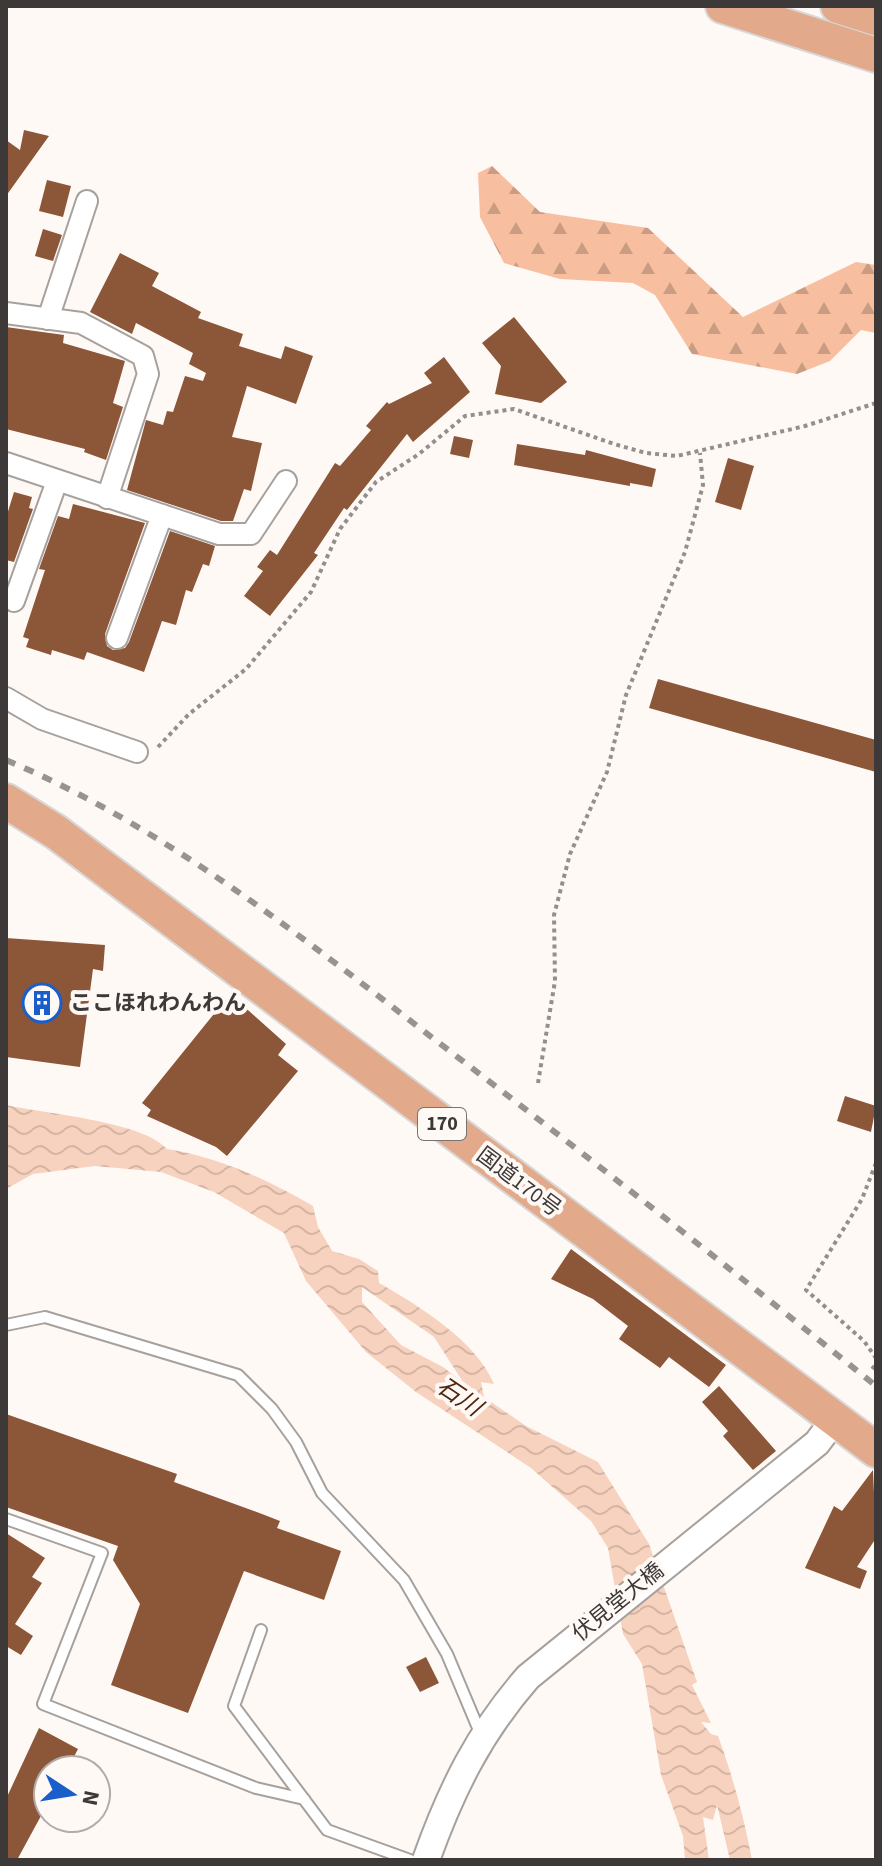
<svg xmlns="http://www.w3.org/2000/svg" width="882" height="1866" viewBox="0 0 882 1866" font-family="'Source Sans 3','Noto Sans JP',sans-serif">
<defs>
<pattern id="forest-firs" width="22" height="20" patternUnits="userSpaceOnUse" patternTransform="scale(2)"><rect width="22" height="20" fill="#f7bfa0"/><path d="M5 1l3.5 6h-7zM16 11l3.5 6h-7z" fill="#c99c83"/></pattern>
<pattern id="water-waves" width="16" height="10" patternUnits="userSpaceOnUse" patternTransform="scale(2)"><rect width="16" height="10" fill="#f7d2be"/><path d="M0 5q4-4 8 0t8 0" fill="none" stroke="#d5b5a4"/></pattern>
</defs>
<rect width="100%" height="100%" fill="#fff9f6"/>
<path fill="url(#forest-firs)" d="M492,166L540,212L648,228L743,317L856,262L876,265V333L861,330L830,361L797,374L692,354L655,295L633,283L560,279L504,263L480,217L478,173Z"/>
<path fill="url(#water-waves)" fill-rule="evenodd" d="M6,1105C46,1114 142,1121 167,1149C219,1157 268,1180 313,1206L318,1227L332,1251L359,1259L378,1271L379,1283C421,1307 476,1341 494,1384L481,1382L484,1397L526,1426L598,1462L649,1544L697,1682L692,1685L711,1723L701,1722L711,1734L718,1736C733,1777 744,1817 752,1860H730L717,1805L713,1820L703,1817L709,1860H685L683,1836L661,1775L642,1664L623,1634L608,1548L591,1521L531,1468L416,1392L366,1352L306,1281L284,1233L214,1192L161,1172L95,1166L33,1174L6,1189ZM362,1287L434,1337L463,1382L443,1367L401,1345L362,1302Z"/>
<g fill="#8c5638">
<path d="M24,130L49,136L6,196V140L20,150Z"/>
<path d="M47,180L71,186L63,217L39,211Z"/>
<path d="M43,229L62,235L53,261L35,256Z"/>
<path d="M120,253L159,273L152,286L201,312L198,318L243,334L239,346L281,359L285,346L313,356L296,404L247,386L232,437L262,443L251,491L244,489L233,521H221L127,490L146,420L163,425L167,411L173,412L185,376L203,381L206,373L189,364L193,353L136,323L132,334L90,312Z"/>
<path d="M514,317L567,382L541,403L495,394L501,366L482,343Z"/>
<path d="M6,327L64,335L63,343L125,361L113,403L123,407L106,460L84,452L85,449L6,429Z"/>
<path d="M444,357L470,392L413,442L407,434L347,510L344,508L314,553L318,555L270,616L244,596L263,571L257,567L270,550L277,555L335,463L340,466L371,430L366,426L387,402L389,404L432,383L424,373Z"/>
<path d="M454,436L473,440L469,458L450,454Z"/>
<path d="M517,444L585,455L586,450L656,469L652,487L630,483V486L514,465Z"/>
<path d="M728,458L754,466L741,510L715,502Z"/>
<path d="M14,492L32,497L29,508L33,509L14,562L6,560V518Z"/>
<path d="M73,504L145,523L105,634L107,646L113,650L125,648L129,642L170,531L215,546L209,566L203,564L192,592L186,590L176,625L162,621L144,672L87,652L84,660L52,650L51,655L26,647L29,639L23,637L45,570L39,569L58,516L69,519Z"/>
<path d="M658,679L876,740V772L649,708Z"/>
<path d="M6,938L105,945L103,971L93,969L80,1067L6,1057Z"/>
<path d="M230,994L286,1044L278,1055L298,1071L227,1156L216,1147L147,1116L151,1110L142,1103Z"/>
<path d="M845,1096L876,1106L871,1132L837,1121Z"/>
<path d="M571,1249L726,1365L709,1387L669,1357L660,1368L619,1339L628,1326L593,1299L551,1279Z"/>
<path d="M719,1386L776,1451L753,1470L723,1436L728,1431L702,1402Z"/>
<path d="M6,1414L177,1474L174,1482L262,1514L280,1521L277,1528L341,1551L324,1600L244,1571L188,1713L111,1685L140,1604L113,1560L118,1546L6,1507Z"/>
<path d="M873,1470L876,1538L857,1567L867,1571L860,1589L805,1568L834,1506L842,1511Z"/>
<path d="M6,1533L45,1558L32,1577L42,1583L15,1624L33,1636L21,1655L6,1646Z"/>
<path d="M426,1657L439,1683L420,1692L406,1667Z"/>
<path d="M39,1728L78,1749L67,1770H48V1803L17,1860H6V1799Z"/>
</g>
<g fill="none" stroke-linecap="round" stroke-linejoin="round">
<defs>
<g id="service">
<path d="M6,1325L45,1317L238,1375L272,1409L296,1442L322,1493L404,1580L447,1654L481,1735"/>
<path d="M6,1519L102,1553L43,1704L256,1788L304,1799"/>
<path d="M261,1630L234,1706L327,1830L410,1860"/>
</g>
<g id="minor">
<path d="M6,313L81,323L143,356L148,374L107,498"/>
<path d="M48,319L87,201"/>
<path d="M6,463L219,534H251L286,481"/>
<path d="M14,601L57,481"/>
<path d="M117,638L162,515"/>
<path d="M6,698L42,719L137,752"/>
</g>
<path id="tertiary" d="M426,1860C451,1790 479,1733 528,1677L817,1443L835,1419"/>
<g id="trunk">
<path d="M723,6L876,55"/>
<path d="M838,6L876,18"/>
<path d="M6,801L56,832L876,1450"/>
</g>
</defs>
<use href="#service" stroke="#a7a19d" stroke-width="14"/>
<use href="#minor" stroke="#a7a19d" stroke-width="24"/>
<use href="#tertiary" stroke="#a7a19d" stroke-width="30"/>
<use href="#trunk" stroke="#d8d7d7" stroke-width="38"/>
<g stroke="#948f8e" stroke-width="4" stroke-dasharray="4 4" stroke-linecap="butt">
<path d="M158,747L189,714L246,669L311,592L340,529L376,482L419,454L465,416L514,409L614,444L646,453L677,456L805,426L876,403"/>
<path d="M538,1083L555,981L554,915L570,854L607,772L626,695L685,552L703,485L700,453"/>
<path d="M876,1163L862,1199L806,1290L864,1341L876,1358"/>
<path d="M872,1369L876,1364"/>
</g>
<use href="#service" stroke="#fff" stroke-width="10"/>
<use href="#minor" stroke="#fff" stroke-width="20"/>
<use href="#tertiary" stroke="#fff" stroke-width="26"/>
<use href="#trunk" stroke="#e2aa8b" stroke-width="34"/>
<path stroke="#979391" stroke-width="6" stroke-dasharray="10 10" stroke-linecap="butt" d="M6,760C165,827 299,935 434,1039C583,1153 730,1268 876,1386"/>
</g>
<defs>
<symbol id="building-ring" viewBox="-11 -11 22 22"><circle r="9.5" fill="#fff9f6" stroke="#195ec9" stroke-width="1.5"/><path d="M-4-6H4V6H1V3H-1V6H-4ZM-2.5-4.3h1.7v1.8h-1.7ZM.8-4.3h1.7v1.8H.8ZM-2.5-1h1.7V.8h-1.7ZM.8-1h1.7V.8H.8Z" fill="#195ec9"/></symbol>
</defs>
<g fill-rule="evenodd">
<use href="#building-ring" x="20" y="981" width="44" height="44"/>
</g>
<g text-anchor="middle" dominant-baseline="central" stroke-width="8" stroke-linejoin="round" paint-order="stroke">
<rect fill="#fff9f6" stroke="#767371" stroke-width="2" x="418" y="1108" width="48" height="32" rx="6"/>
<g font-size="20" font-weight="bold" fill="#3c3938">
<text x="442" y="1124">170</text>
</g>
<g font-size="22" font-weight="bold" fill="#3c3938" stroke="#fff9f6" text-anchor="start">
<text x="70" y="1003">ここほれわんわん</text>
</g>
<g font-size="22" fill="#3c3938" stroke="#fff9f6">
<text transform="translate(519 1182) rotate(37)">国道170号</text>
<text transform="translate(618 1602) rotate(-39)">伏見堂大橋</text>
</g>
<g font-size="24" font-style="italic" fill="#4d270f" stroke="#fff9f6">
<text transform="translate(459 1397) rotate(34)">石川</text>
</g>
</g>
<rect width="882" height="1866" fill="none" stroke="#3c3938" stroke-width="16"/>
<g transform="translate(72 1794) rotate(102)"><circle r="38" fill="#fff9f6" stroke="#b1acaa" stroke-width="2"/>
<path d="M0-6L14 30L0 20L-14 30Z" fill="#195ec9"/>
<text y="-12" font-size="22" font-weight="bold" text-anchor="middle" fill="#3c3938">N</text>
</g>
</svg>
